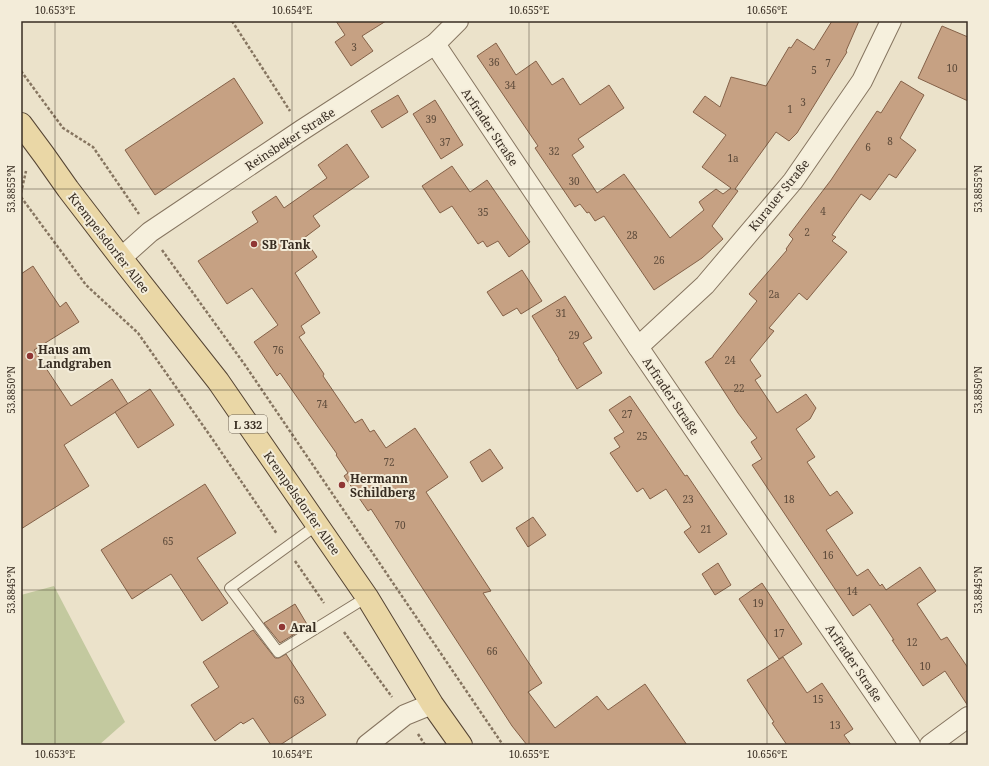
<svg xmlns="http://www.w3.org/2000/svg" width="989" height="766" viewBox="0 0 989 766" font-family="'Noto Serif',serif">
<rect width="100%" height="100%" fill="#ebe2ca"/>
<path fill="#c3c99f" d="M54,586L125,722L99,745H21V595Z"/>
<g fill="#c6a183" stroke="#846148">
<path d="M336,21H386L362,36L373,51L351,66L335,42L345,35Z"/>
<path d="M832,21H859L846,51L847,52L797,133L789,141L776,132L735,189L738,191L712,226L723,239L702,258L654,290L604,216L595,221L589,212L587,213L580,204L575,207L535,148L538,146L477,56L496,43L516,75L536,61L552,85L563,78L580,105L609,85L624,108L578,139L584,147L572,155L597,193L624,174L670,238L704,210L699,202L716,189L723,194L731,188L702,167L726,135L693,112L705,96L720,107L731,77L766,86L789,47L791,48L797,39L814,50Z"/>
<path d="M942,26L968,37V101L918,78Z"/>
<path d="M234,78L263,123L155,195L125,150Z"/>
<path d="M901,81L924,95L900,138L916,150L896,178L889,174L870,200L861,194L832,235L836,237L832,241L847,252L807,300L799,293L769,328L774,331L750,360L761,376L755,380L777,413L806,394L816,408L810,419L796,429L815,457L807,462L830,496L837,491L853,513L826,530L857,576L868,569L880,586L882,584L886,590L920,567L936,591L917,604L941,640L947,637L968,668V706L945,671L923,686L892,640H894L870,604L853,616L752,465L762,459L751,442L757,438L738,413L705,362L713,357V356L757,301L749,294L787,250L786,249L793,239L789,235L831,180L877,111L881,113Z"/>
<path d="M398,95L408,112L382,128L371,111Z"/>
<path d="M435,100L463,145L441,159L413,114Z"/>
<path d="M347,144L369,177L313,216L320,226L304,238L317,257L295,273L320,313L301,326L305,333L299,337L324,374L323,376L355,423L362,419L370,432L374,430L386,448L415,428L448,477L426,492L491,591L483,593L542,683L528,692L555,728L597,696L608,710L645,684L687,745H527L512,726L477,672L371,509L368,511L344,476L348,473L336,455L337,454L280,373L277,376L254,342L278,325L252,288L227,304L198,261L258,222L252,212L276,196L284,208L327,178L318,165Z"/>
<path d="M452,166L470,192L487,180L530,242L509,257L498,241L487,247L483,241L478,244L452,206L440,213L422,186Z"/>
<path d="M33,266L60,307L66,302L79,322L34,350L71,406L112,379L128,404L64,445L89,486L21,529V274Z"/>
<path d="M522,270L542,301L521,314L517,308L503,316L487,292Z"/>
<path d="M565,296L592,338L583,343L602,373L577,389L558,359H559L532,316Z"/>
<path d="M150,389L174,425L138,448L115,412Z"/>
<path d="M630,396L685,476L687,475L727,534L699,553L684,532L691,527L666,489L650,499L643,488L637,492L610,453L620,447L614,438L624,432L609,410Z"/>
<path d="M490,449L503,468L482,482L470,462Z"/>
<path d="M205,484L236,533L197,558L228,603L202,621L171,574L132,599L101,550Z"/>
<path d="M533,517L546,535L528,547L516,528Z"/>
<path d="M718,563L731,585L715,595L702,574Z"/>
<path d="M762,583L802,644L779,659L739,599Z"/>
<path d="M295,604L308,626L280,643L264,623Z"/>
<path d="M253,630L275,658H279L286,654L326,715L280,745H271L253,718L243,724L241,722L215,741L191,705L219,687L203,662Z"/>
<path d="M783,657L807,693L822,683L853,729L844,735L851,745H787L772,723L774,722L747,680Z"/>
</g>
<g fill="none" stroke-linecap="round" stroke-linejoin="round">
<defs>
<path id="service" d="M317,525L230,588L278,652L367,597"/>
<g id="minor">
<path d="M435,44L638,347L910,745"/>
<path d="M121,258L150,232L302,130L435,44L458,21"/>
<path d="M638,347L705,285L793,181L862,81L891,21"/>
<path d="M367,745L405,715L432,704"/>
<path d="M930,745L968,717"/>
</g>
<path id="primary" d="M21,124L44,155L68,189L121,258L218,381L367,597L432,704L461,745"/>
</defs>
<use href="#service" stroke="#867560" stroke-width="12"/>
<use href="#minor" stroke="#867560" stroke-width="22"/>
<use href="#primary" stroke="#543" stroke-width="24"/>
<g stroke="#867560" stroke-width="2.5" stroke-dasharray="3 2" stroke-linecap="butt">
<path d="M232,21L290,111"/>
<path d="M21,71L63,128L93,147L139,214"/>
<path d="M21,193L26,171"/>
<path d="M21,197L86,285L138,333L211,437L277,534"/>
<path d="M162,250L245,365L503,745"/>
<path d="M295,561L324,603"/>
<path d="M344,632L392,697"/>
<path d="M418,734L425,745"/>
</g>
<use href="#service" stroke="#f6f0dd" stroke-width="10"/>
<use href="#minor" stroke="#f6f0dd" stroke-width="20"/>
<use href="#primary" stroke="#ead7a6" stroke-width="22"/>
</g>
<path fill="none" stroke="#382d22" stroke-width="1" stroke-opacity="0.45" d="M55,21V745M292,21V745M529,21V745M767,21V745M21,189H968M21,390H968M21,590H968"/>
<g fill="#903735" stroke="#f3ecd9" stroke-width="1.5">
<circle cx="254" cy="244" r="4"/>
<circle cx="30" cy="356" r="4"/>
<circle cx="342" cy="485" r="4"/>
<circle cx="282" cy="627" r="4"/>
</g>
<g text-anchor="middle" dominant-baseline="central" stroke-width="4" stroke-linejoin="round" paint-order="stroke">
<g font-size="10" fill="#5c4a3a">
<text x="354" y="47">3</text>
<text x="494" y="62">36</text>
<text x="828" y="63">7</text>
<text x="952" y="68">10</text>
<text x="814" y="70">5</text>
<text x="510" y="85">34</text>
<text x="803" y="102">3</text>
<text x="790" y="109">1</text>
<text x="431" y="119">39</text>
<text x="890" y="141">8</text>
<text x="445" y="142">37</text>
<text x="868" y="147">6</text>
<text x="554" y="151">32</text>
<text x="733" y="158">1a</text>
<text x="574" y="181">30</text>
<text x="823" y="211">4</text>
<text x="483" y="212">35</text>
<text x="807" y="232">2</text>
<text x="632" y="235">28</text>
<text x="659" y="260">26</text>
<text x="774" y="294">2a</text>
<text x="561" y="313">31</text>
<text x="574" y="335">29</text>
<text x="278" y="350">76</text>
<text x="730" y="360">24</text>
<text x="739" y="388">22</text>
<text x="322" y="404">74</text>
<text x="627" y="414">27</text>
<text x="642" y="436">25</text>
<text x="389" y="462">72</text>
<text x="688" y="499">23</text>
<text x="789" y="499">18</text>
<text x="400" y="525">70</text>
<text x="706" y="529">21</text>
<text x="168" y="541">65</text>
<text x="828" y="555">16</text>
<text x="852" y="591">14</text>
<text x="758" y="603">19</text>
<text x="779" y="633">17</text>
<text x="912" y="642">12</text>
<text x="492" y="651">66</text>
<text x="925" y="666">10</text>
<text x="818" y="699">15</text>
<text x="299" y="700">63</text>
<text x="835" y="725">13</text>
</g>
<rect fill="#f3ecd9" stroke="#706659" stroke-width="1" x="229" y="415" width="38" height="18" rx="3"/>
<g font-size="11" font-weight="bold" fill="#382d22">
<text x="248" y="424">L 332</text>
</g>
<g font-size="12" fill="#382d22" stroke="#f3ecd9">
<text transform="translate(490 127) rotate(56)">Arfrader Straße</text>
<text transform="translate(290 139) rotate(-33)">Reinsbeker Straße</text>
<text transform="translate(779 195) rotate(-51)">Kurauer Straße</text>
<text transform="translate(109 243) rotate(52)">Krempelsdorfer Allee</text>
<text transform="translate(671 396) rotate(56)">Arfrader Straße</text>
<text transform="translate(302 503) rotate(55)">Krempelsdorfer Allee</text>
<text transform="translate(854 663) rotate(56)">Arfrader Straße</text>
</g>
<g font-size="12" font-weight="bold" fill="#382d22" stroke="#f3ecd9" text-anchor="start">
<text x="262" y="244">SB Tank</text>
<text x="38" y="349">Haus am<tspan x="38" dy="14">Landgraben</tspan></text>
<text x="350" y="478">Hermann<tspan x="350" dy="14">Schildberg</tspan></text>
<text x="290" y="627">Aral</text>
</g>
</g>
<rect width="989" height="766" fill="none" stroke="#f3ecd9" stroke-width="44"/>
<rect x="22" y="22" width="945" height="722" fill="none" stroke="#382d22" stroke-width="1.5"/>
<g font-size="10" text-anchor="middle" fill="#382d22">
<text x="55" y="14">10.653°E</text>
<text x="292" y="14">10.654°E</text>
<text x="529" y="14">10.655°E</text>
<text x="767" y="14">10.656°E</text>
<text transform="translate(11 189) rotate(-90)" y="4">53.8855°N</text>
<text transform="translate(978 189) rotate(-90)" y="4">53.8855°N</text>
<text transform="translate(11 390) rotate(-90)" y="4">53.8850°N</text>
<text transform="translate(978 390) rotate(-90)" y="4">53.8850°N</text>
<text transform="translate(11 590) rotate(-90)" y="4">53.8845°N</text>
<text transform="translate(978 590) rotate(-90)" y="4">53.8845°N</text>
<text x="55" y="758">10.653°E</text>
<text x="292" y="758">10.654°E</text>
<text x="529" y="758">10.655°E</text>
<text x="767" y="758">10.656°E</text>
</g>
</svg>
